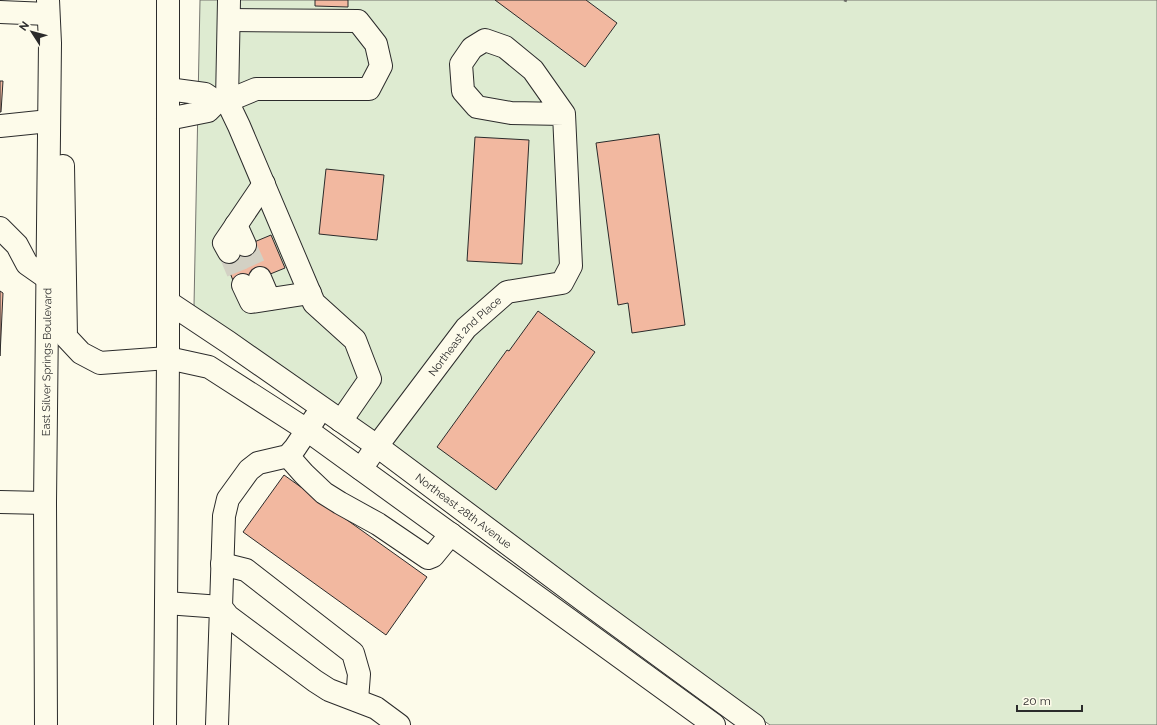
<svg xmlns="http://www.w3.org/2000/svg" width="1157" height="725" viewBox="0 0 1157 725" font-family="Raleway,sans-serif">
<rect width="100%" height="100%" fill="#fdfbea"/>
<path fill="#deebd1" stroke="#74746e" d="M200,0H1157V725H770L578,590L194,306Z"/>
<g fill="#f2b8a0" stroke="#2b2b2b">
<path d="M315,0H348V7L315,6Z"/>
<path d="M495,0H586L617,23L585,67Z"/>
<path d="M0,81H3L1,112H0Z"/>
<path d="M659,134L685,325L632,333L628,303L618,305L596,143Z"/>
<path d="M475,137L529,140L522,264L467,261Z"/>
<path d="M326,169L384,175L377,240L319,234Z"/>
<path d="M271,235L285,268L236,288L223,255Z"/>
<path d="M0,291L3,293L0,356Z"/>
<path d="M538,311L595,352L496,490L437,447L507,350L509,351Z"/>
<path d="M284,475L427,577L386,635L243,532Z"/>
</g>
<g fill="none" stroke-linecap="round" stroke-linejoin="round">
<g stroke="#d3d1c4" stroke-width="22" stroke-dasharray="22 11" stroke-linecap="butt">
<path d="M245,245L260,278"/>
<path d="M229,252L243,285"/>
</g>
<defs>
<g id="minor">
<path d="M229,0L227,101L239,126L314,303L355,340L370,379L341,421"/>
<path d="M0,12L48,14"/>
<path d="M168,89L205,94L217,102L208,111L168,119"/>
<path d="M217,102L227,101L256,89H369L381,66L376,44L358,21L229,20"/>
<path d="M0,126L49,121"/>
<path d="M236,225L245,245"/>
<path d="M0,228L17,245L27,264L47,278"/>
<path d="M229,252L224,243L264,184"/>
<path d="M260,278L269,299"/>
<path d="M243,285L251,302L310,293"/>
<path id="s1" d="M168,302L228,342L377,446L587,603L754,725"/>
<path d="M168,358L209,367L307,430L714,725"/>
<path d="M315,418L295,448L288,456L258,463L249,470L228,499L224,516L221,607L228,616L315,681L329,690L376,708L399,725"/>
<path d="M288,456L304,474L324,493L340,503L378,524L428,558L433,556L451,534"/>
<path id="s2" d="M361,469L377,446L466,328L507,292L562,283L571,266L564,114L533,70L505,47L485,40L472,48L461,64L463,91L477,107L511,113L564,114"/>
<path d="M0,502L45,503"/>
<path d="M222,564L246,570L353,653L359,674L357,700"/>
<path d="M166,603L221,607L217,725"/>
</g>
<g id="major">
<path d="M63,166L66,337L81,353L100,363L168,358"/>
<path id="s3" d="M46,725L45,503L50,43L48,0"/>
<path d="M165,725L168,358V0"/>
</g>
</defs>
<use href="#minor" stroke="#2b2b2b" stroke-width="24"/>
<use href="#major" stroke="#2b2b2b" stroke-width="24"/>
<path stroke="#6a6964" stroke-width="2.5" stroke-dasharray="3 2" stroke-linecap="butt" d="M844,0L847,1"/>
<use href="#minor" stroke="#fdfbea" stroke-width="22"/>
<use href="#major" stroke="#fdfbea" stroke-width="22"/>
</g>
<g text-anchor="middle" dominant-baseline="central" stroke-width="3" stroke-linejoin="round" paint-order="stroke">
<g font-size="11" fill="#2b2b2b" stroke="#fdfbea">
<text stroke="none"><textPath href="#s2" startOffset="169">Northeast 2nd Place</textPath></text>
<text stroke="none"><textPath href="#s3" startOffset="363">East Silver Springs Boulevard</textPath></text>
<text stroke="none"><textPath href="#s1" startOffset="362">Northeast 28th Avenue</textPath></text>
</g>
</g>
<g transform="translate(32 32) rotate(306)" stroke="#fdfbea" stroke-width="3" paint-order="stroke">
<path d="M0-3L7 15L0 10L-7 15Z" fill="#2b2b2b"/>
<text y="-6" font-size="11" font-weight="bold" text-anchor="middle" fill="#2b2b2b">N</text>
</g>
<path d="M1017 705v6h65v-6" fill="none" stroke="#2b2b2b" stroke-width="2"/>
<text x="1023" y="705" font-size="12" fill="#2b2b2b" stroke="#fdfbea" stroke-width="3" paint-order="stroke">20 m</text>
</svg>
